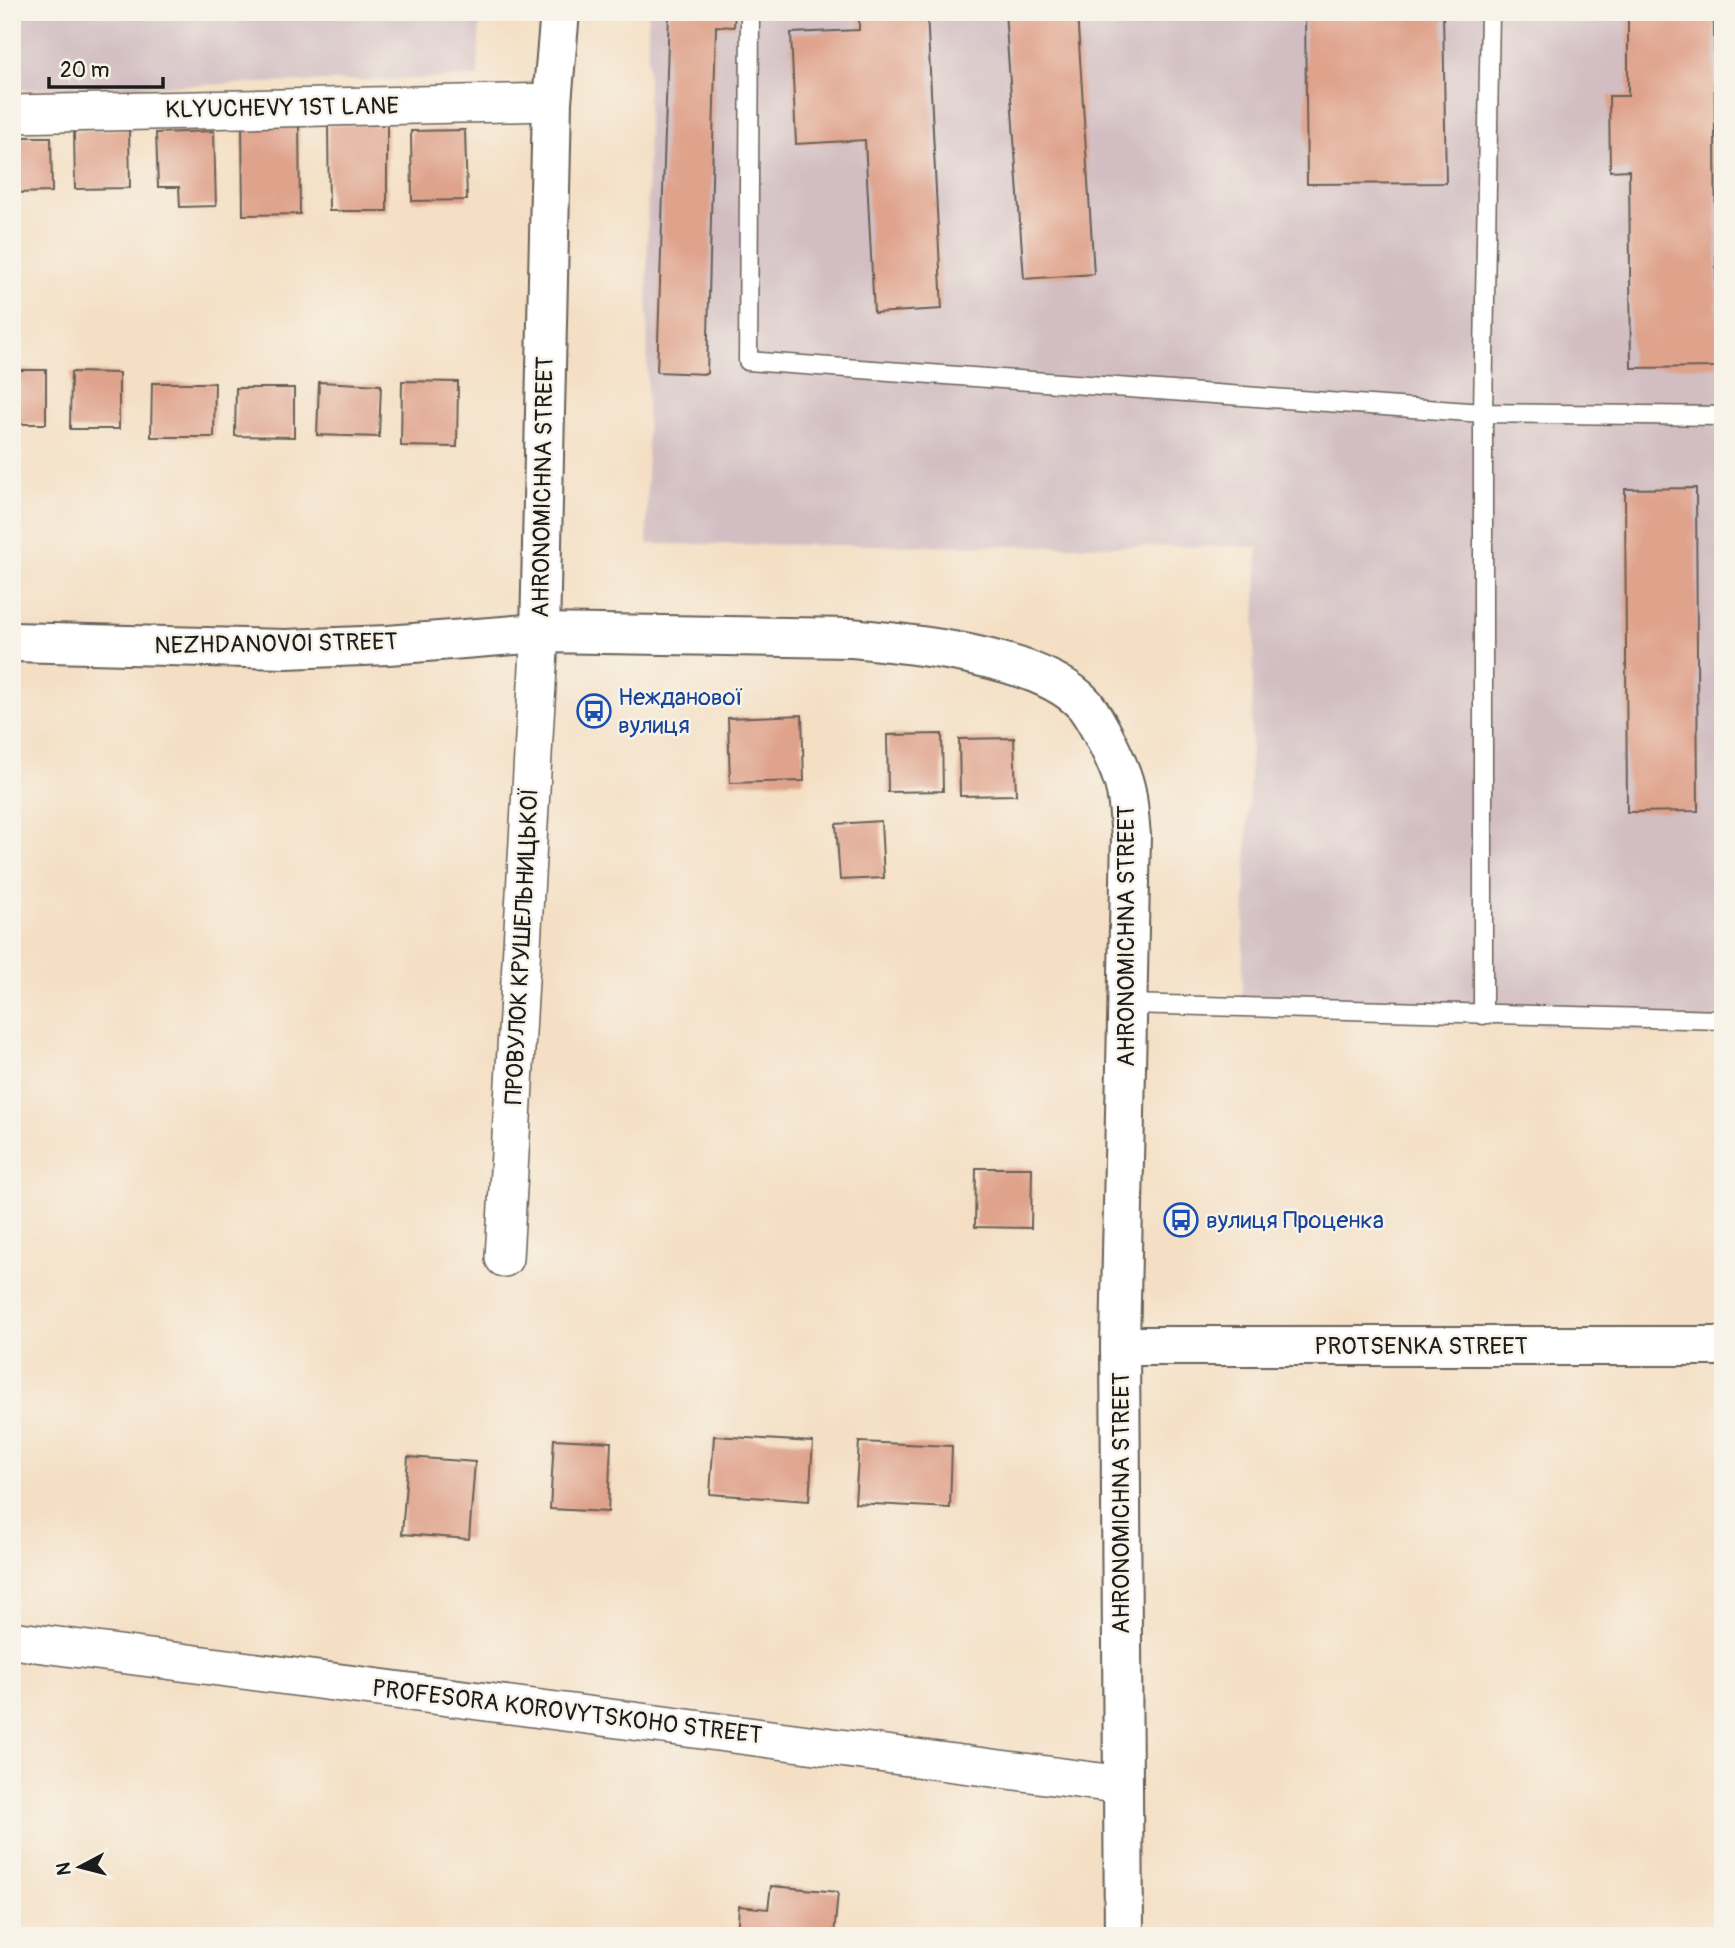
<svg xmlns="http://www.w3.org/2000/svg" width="1735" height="1948" viewBox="0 0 1735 1948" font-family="Pangolin,sans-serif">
<rect width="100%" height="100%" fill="#f7f3e8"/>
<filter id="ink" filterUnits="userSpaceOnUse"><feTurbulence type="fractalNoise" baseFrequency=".0143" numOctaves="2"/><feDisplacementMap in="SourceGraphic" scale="14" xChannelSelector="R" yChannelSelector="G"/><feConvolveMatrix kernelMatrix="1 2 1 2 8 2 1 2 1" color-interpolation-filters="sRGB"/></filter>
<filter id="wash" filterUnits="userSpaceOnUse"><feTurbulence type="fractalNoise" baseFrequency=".00686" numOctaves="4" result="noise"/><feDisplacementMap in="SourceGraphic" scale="28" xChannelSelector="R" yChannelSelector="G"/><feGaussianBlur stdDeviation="1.57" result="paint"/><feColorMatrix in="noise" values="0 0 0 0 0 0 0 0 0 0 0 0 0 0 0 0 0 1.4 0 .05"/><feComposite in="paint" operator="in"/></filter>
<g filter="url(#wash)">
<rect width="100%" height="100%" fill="#f4dfc4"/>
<g fill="#d2bec2">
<path d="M12,12H480L478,77L12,90Z"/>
<path d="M648,12H1723V1036L1241,1006L1258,547L647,544Z"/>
</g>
<g id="blocks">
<g fill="#dfa28b">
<path d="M669,12H735L734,27L716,26L707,374L657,372Z"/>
<path d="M859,12H927L942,309L874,313L865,140L796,144L791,33L859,30Z"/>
<path d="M1005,12H1077L1094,274L1024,279Z"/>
<path d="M1305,12H1443L1446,183L1307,184Z"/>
<path d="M1628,12H1714L1717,367L1631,368L1629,170L1610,171L1609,96H1628Z"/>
<path d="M299,121L300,214L243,215L242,122Z"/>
<path d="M328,125H387V211H329Z"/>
<path d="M129,129L130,188L75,189L74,130Z"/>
<path d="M465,130L467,200L412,201L411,131Z"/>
<path d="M214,131L216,206L180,207L179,187H158L156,133Z"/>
<path d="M12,137H51L52,192L12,193Z"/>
<rect x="12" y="370" width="34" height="54"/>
<path d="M71,372L119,373V429H70Z"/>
<path d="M402,381L458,382L457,447L401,446Z"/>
<path d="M319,382L381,385L379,437L317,435Z"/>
<path d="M152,383H215L214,437H151Z"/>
<path d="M236,388H294V437L235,436Z"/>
<path d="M1696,488L1698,811L1627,812L1625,489Z"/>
<path d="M802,715L804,781L730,783L728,718Z"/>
<path d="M942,734L943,791L888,792L887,735Z"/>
<path d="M1014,738L1016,795L960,796L959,739Z"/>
<path d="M881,821L884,878L840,880L836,824Z"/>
<path d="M976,1168H1032L1031,1228L975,1227Z"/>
<path d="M714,1436L813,1442L809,1501L710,1494Z"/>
<path d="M554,1439L611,1442L608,1512L550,1509Z"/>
<path d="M859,1442L952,1446L950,1508L855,1503Z"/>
<path d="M408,1457L475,1462L469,1539L402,1534Z"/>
<path d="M771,1886L838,1892L834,1936H737L739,1906L768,1909Z"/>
</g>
</g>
</g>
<g filter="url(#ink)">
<use href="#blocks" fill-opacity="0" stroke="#686057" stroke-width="2"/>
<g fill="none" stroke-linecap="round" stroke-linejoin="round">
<defs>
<g id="service">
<path d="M750,12L748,361L1483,413L1723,416"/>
<path d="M1127,1004L1723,1020"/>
<path d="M1483,1015V413L1490,12"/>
</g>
<g id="minor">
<path d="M12,114L552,102"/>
<path d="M504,1258L540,633"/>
<path d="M12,1640L1123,1785"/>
</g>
<g id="tertiary">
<path d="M540,633L552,102L560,12"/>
<path d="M12,642L286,649L388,645L540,633L851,638C913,644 1042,656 1085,705C1098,722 1120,766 1125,787C1129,802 1129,820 1131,835L1120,1346L1124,1936"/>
<path d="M1120,1346H1723"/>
</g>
</defs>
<use href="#service" stroke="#686057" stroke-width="21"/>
<use href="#minor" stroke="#686057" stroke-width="40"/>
<use href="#tertiary" stroke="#686057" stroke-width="42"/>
<use href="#service" stroke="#fff" stroke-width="18"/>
<use href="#minor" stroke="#fff" stroke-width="37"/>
<use href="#tertiary" stroke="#fff" stroke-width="38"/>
</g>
</g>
<defs>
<symbol id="bus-ring" viewBox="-11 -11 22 22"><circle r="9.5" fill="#f7f3e8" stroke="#1a4fb4" stroke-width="1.5"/><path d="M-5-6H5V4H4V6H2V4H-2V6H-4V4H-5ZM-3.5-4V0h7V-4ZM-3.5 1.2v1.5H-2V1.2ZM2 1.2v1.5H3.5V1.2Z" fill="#1a4fb4"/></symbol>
</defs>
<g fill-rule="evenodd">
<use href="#bus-ring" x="575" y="692" width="38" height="38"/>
<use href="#bus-ring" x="1162" y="1201" width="38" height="38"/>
</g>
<g text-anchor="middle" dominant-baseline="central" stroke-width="5" stroke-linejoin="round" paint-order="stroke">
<g font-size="24" fill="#1c1c1c" stroke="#f7f3e8">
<text transform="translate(282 108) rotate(-1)">KLYUCHEVY 1ST LANE</text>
<text transform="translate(543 487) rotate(-89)">AHRONOMICHNA STREET</text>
<text transform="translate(276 644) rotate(-1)">NEZHDANOVOI STREET</text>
<text transform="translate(1126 936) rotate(-90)">AHRONOMICHNA STREET</text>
<text transform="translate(522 946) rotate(-87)">ПРОВУЛОК КРУШЕЛЬНИЦЬКОЇ</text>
<text x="1421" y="1346">PROTSENKA STREET</text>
<text transform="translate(1121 1503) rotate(-90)">AHRONOMICHNA STREET</text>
<text transform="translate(567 1712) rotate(7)">PROFESORA KOROVYTSKOHO STREET</text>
</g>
<g font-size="24" fill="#164399" stroke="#f7f3e8" text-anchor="start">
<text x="618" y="697">Нежданової<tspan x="618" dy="28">вулиця</tspan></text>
<text x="1206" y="1220">вулиця Проценка</text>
</g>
</g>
<rect width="1735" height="1948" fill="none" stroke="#f7f3e8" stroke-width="42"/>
<g transform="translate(80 1867) rotate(263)" stroke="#f7f3e8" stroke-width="5" paint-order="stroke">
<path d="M0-5L12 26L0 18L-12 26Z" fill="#1c1c1c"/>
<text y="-10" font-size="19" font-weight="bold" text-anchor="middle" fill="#1c1c1c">N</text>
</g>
<path d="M49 77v10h114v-10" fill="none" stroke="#1c1c1c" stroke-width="3.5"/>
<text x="60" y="77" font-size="21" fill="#1c1c1c" stroke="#f7f3e8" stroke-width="5" paint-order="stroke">20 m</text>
</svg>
